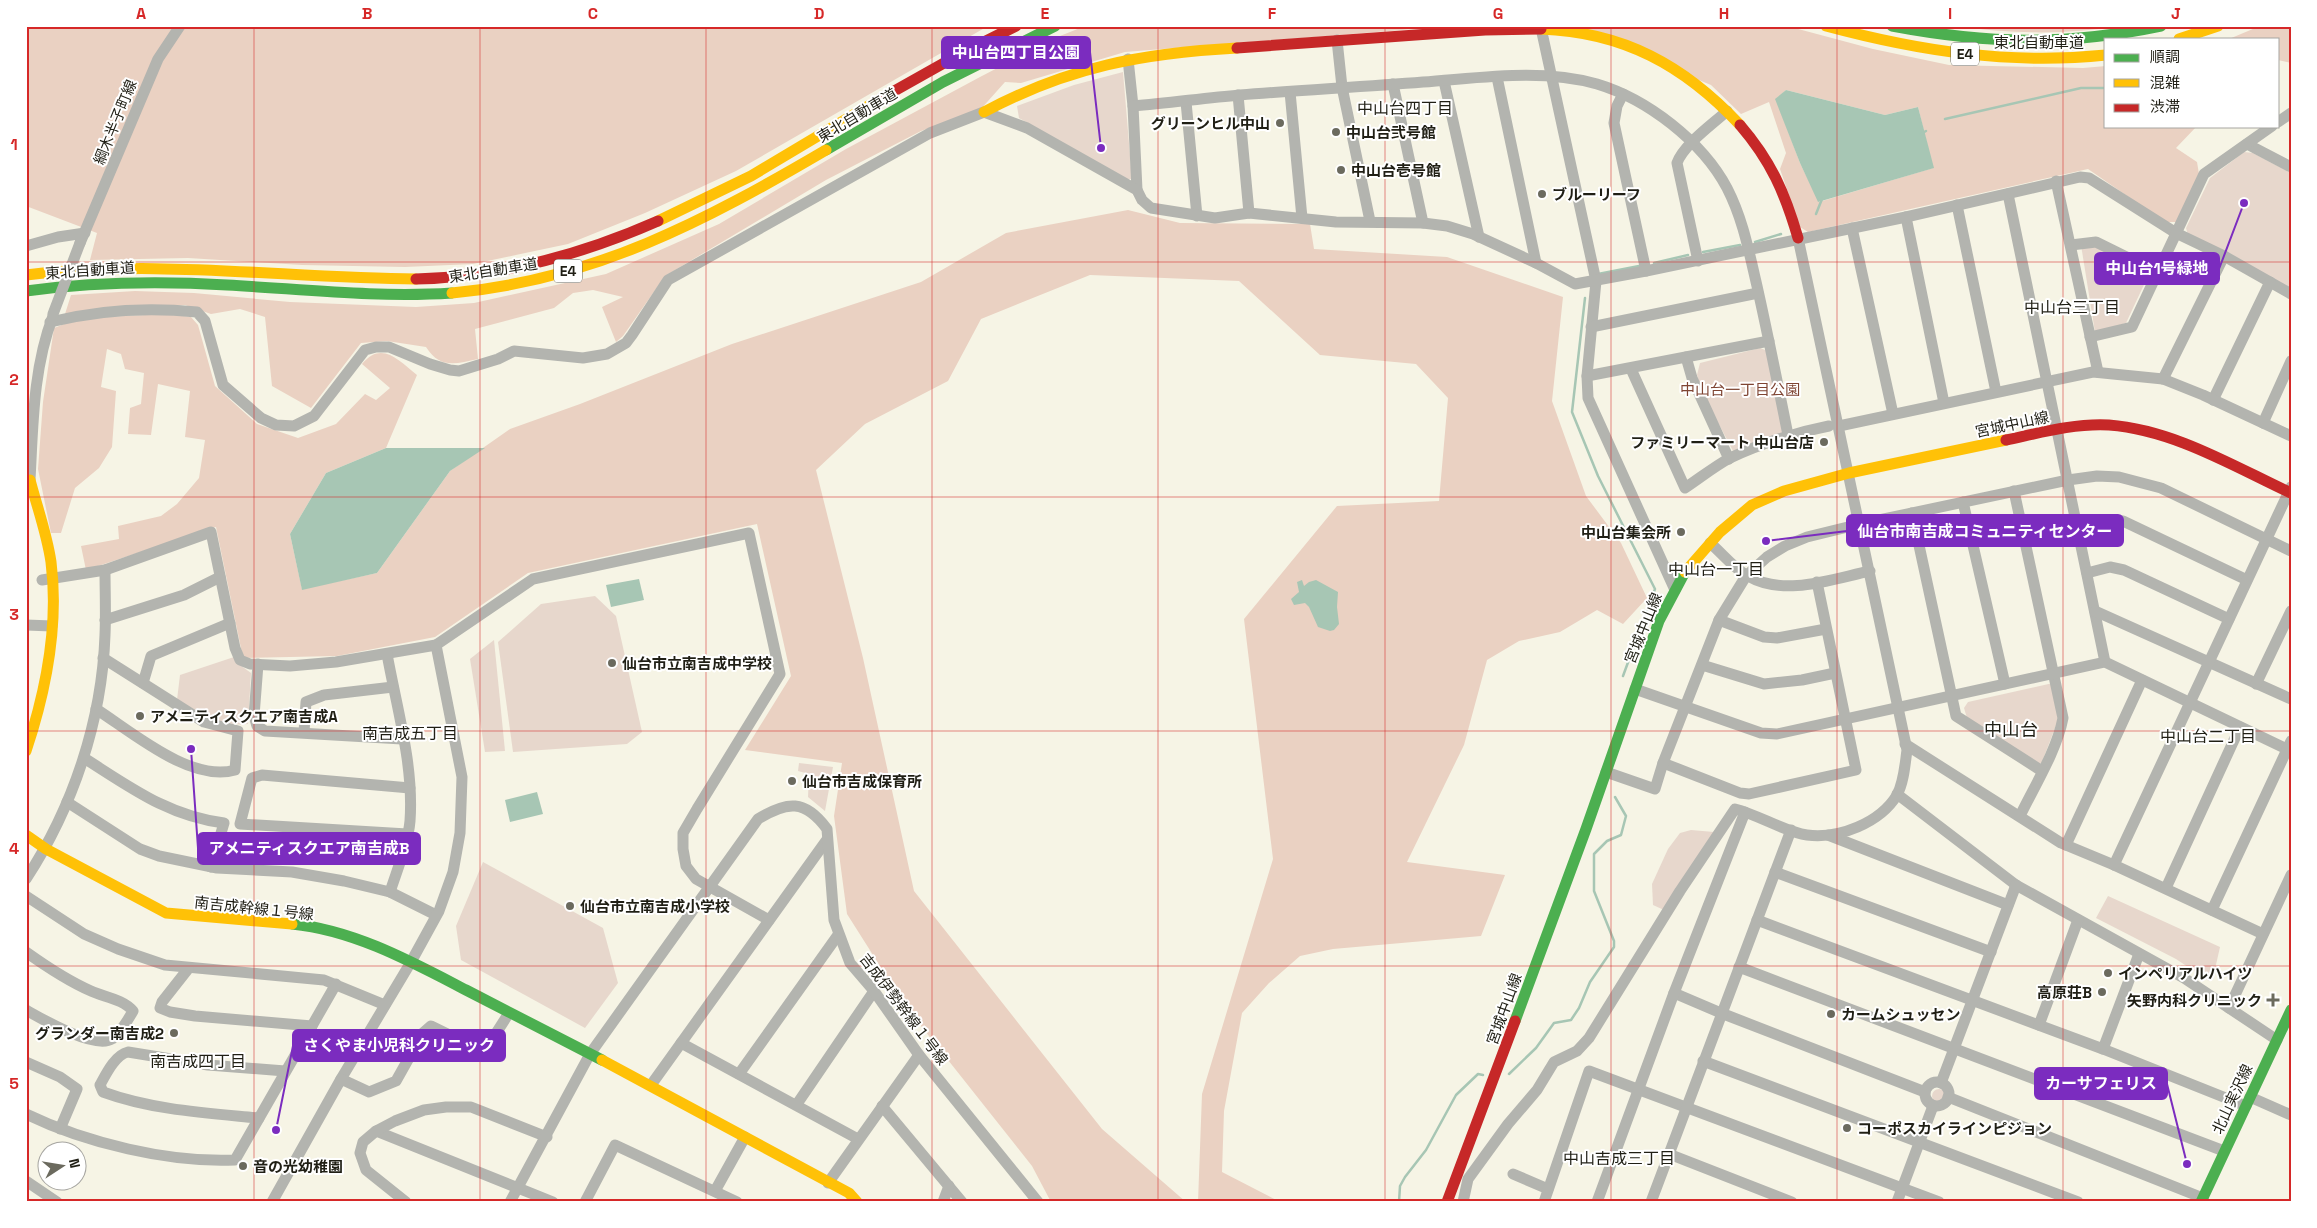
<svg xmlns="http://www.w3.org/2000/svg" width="2317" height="1228" viewBox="0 0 2317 1228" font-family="'Space Grotesk','Noto Sans JP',sans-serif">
<rect width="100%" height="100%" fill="#f6f4e5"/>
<g fill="#e7d7cc">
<path d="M1123,72L1132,179H1127L1019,118L1017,106L1074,85Z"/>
<path d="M2244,152L2253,153L2291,173V291L2188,235L2186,228L2210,178Z"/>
<path d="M2081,245L2096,246L2149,274L2126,323L2095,332Z"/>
<path d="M1760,348L1768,351L1784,433L1733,451L1703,394L1697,375L1700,363Z"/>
<path d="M595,596L616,616L642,732L627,744L513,752L498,642L541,604Z"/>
<path d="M494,640L505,751L485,752L470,659Z"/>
<path d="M234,657L240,665L251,673L248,724C221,727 200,713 177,700L180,675Z"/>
<path d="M2053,683L2060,715L2042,762L2039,764L1967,718L1964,708L1968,702Z"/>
<path d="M799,763L833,767L825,811L808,797L809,774L798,771Z"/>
<path d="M1691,830L1714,832L1664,910L1653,905L1652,884L1668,849L1680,833Z"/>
<path d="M483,862L603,928L618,983L585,1028L461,960L456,926Z"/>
<path d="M2108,896L2220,947L2213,978L2209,981L2176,959L2096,918Z"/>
<circle cx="1939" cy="1096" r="7"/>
</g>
<g fill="#ead1c2" fill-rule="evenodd">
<path d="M26,26H988L736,171L645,213L568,244L473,264L405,267L302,265L188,258L90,260L97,233L26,206Z"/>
<path d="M1085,26H1452L1125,52L1021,83L1005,82L980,110L921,131L826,180L665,276L623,336L616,342L602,307L623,297L593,290L573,293L554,308L475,329L478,359C455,364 440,369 426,347L387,341L361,343L311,408L272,386L265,317L240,309L211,314L185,305L65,314L71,295L135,291L194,293L290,302L416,307L474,303L606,274L719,224L846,149L980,77L1055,38Z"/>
<path d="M1568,26H1787L1873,49L1949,65L2083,68L2106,66V126H2197L2176,148L2197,162L2199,174L2176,222H2165L2088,169L1808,232L1800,227L1780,169L1786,153L1769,102L1741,114L1711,85ZM1786,90L1885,115L1918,107L1933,168L1819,202L1800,163L1776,99Z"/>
<path d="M1955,26H2121C2066,35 2010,34 1955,26Z"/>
<path d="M2260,26H2291V63L2278,60V39H2229Z"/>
<path d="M1128,210L1180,223L1310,224L1314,249L1447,257L1563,297L1552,401L1586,496L1621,543L1647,598L1623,624L1597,610L1560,632L1519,641L1487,660L1464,745L1407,862L1505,875L1481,936L1333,949L1300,956L1269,983L1242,1013L1224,1111L1222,1172L1280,1202H1198L1202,1094L1273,859L1244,619L1337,506L1439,501L1448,398L1416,364L1320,355L1239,281L1090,275L981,319L948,381L865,424L816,470L863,658L914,891L1102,1129L1186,1202H1051L1032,1166L906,1007L847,914L834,816L842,763L745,750L791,676L757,524L528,573L435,637L337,656L243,658L216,527L86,570L81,546L119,539L118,526L161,516L177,504L199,478L205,440L185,437L190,391L158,384L151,435L128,434L130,408L141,404L144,373L125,369L121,354L107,349L101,387L116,391L112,447L99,468L75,488L61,533H51L38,469L43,402L54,328L80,318L168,314L191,317L198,325L215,386L257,424L298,438L336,424L365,394L376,400L390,388L362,364C382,340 399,361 417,375L386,448L326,473L290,534L302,589L377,573L450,471L510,429L580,404L732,344L921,282L1006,233Z"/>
</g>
<g fill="#a7c6b4">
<path d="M1786,90L1885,115L1918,107L1934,168L1818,202L1800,163L1775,99Z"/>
<path d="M386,448H485L450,471L377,573L302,590L290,534L326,473Z"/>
<path d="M639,579L644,600L611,607L606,585Z"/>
<path d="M1302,580L1304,586L1309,582L1316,580L1338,592L1337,607L1339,624L1334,630L1330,631L1318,627L1309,607L1305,603L1294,605L1291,599L1299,592L1297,582Z"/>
<path d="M537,792L543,814L510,822L505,800Z"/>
</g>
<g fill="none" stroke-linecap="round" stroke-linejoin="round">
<g stroke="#a7c6b4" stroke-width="2.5">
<path d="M1945,119L2081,88H2106"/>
<path d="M1921,134L1926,131"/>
<path d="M1816,214L1822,199"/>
<path d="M1755,242L1781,234"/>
<path d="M1703,252L1740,245"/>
<path d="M1654,263L1688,255"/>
<path d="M1598,274L1639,266"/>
<path d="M1585,298L1572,412L1598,476L1655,589L1623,676"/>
<path d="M1509,1074L1536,1048L1554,1023L1571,1020L1579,1008L1590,982L1614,947V941L1594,891V854L1607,841L1621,835L1626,816L1615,797"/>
<path d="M1399,1202L1400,1186L1405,1177L1426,1150L1456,1095L1478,1074L1483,1075"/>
</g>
<g stroke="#b3b4af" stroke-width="11">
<path d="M1541,28L1596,281L1587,376L1588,398L1675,590"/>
<path d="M1337,40L1342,87L1370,221"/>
<path d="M1128,59L1133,106L1137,190"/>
<path d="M1497,77L1536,263"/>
<path d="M1444,81L1479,237"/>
<path d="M1393,84L1423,223"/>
<path d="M1290,92L1302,218"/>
<path d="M1623,94L1617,106L1614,123L1646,271"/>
<path d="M1238,95L1249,213"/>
<path d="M1186,102L1197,216"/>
<path d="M1133,106C1169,103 1205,98 1240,95C1301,90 1362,87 1423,82C1480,78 1541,68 1597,84C1647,99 1702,141 1727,188C1743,219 1749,252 1757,286C1768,335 1778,385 1788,435"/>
<path d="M2278,122L2291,113"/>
<path d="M2247,144L2291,167"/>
<path d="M2056,181L2098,372"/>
<path d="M2008,194L2105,662"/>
<path d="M1957,205L1996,392"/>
<path d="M1906,217L1944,403"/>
<path d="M1852,228L1893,414"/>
<path d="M80,243L158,59L180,26"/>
<path d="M2071,245L2096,242L2157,272"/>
<path d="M26,246L58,237L85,233"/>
<path d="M1698,261L1677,163C1683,145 1713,124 1727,111"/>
<path d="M50,322C98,310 148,307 197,312L205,321L223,385L261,418L276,425L294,426L314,416L365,350L376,347H389L430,364L450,370L459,371L498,359L514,351L583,358L607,354L626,343L632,335L668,280L930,133L984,112L1027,128L1137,190L1142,200L1151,208L1215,218L1249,213L1336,222L1423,223L1447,226L1473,234L1536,263L1575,284L1646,271L1906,217L2080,177L2089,178L2176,233L2224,256L2291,294"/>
<path d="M1591,327L1758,293"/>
<path d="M2090,337L2132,327L2204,174L2272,126"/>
<path d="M1686,357L1692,378L1729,459"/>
<path d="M1631,369L1685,488C1700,478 1715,466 1730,458C1762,443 1794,433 1829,426"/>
<path d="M1587,376L1769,341"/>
<path d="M2163,379L2224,256"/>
<path d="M2213,400L2270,282"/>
<path d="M2263,423L2291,361"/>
<path d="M1839,426L2093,372L2163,379L2203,395L2291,436"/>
<path d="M30,480C33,425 33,368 53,316"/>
<path d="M2014,491L2063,718C2057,750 2034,787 2020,816"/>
<path d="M1963,502L2005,684"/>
<path d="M1912,513L1956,716L2042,771"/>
<path d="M2078,527L2110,520L2123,521L2247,580"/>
<path d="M1710,543C1722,553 1734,569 1748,576C1784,597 1832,579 1870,571"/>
<path d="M2087,573L2110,567L2124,570L2229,619"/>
<path d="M42,580L105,570L211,532L235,648L240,660L250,664L290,666L336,662L436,645L533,579L749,533L780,674L697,809L683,833V849L686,866L696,879L769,920"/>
<path d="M2095,611L2291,699"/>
<path d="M105,620L184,595L220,577"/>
<path d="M1719,620L1764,637L1777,638L1826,629"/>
<path d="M26,625L52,626"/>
<path d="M387,654C397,709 414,766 410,821C408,844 397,870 390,892"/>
<path d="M258,664L254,716L257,726L265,731L402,739"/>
<path d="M1702,665L1764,684L1802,680L1835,673"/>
<path d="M143,683L151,656L230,623"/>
<path d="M2256,684L2291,611"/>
<path d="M1635,689L1761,733L1777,734L2105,662L2291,751"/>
<path d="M96,709C132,732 191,783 235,770L238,731L204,722L103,658"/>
<path d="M304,732L306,702L324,695L393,687"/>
<path d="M1905,744L2061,843L2114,865L2263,934"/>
<path d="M84,758C130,787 168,816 224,823L211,867"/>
<path d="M1663,763L1740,793L1749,794L1856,770L1817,582"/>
<path d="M1606,772L1655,789L1663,763L1719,620L1746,576L1767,557L1785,546L1807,537L1860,524L2068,480L2097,476L2119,477L2161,488L2291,551"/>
<path d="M1897,794L2016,885L2184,978L2277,1040"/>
<path d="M67,802L140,849L159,856L217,868L292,872L344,881L390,892L436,915"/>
<path d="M407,834L240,824L252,778L262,775L410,788"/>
<path d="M1828,835L2008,905"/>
<path d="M2066,845L2142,680"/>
<path d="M2114,865L2291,487"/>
<path d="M1775,872L1991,952"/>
<path d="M26,879C73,807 102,721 105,635C106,613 105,591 105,570"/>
<path d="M2166,888L2240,727"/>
<path d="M26,896L84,934L118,949L165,965L324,980L385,1005"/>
<path d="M2212,910L2291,741"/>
<path d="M1757,920L2103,1049L2246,1106"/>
<path d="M26,952C47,967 68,981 91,991C104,997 123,999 133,1011C128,1020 120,1033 112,1039C95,1050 42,1019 26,1010"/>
<path d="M1739,967L2224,1151"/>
<path d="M188,969L162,1002L160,1008L170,1012L195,1016L312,1026"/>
<path d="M1674,993L1721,1013L1925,1092"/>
<path d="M2229,1008L2291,875"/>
<path d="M2039,1025L2078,920"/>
<path d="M681,1043L858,1139"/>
<path d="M2103,1049L2139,954"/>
<path d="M1703,1061L2078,1202"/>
<path d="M26,1062L60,1077L77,1089L60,1129"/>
<path d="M739,1074L838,935"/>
<path d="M341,1079L411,962L439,911L453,872L460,833L462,777L436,645"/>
<circle cx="1937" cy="1094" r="12"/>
<path d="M1941,1083L2016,885"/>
<path d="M651,1085L826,841"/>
<path d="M1948,1097L2203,1198"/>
<path d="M2250,1097L2291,1115"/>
<path d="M797,1104L874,991"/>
<path d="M882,1106L962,1202"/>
<path d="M26,1114C86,1143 169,1163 235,1160L336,984"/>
<path d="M259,1118C207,1113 152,1110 103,1092L100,1085C106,1074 115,1055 128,1052L208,1065L285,1071"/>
<path d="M376,1131L553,1202"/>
<path d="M1669,1154L1792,1202"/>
<path d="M1513,1174L1548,1189"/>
<path d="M26,1181L57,1202"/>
<path d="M828,1183L919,1055"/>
<path d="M715,1191L745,1137"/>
<path d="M272,1202L341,1079L369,1092L396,1081L423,1033L431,1026L484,1052L509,1013"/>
<path d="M406,1202L366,1170L360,1153L363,1142L376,1131L395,1121L424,1110L446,1107H471L547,1137"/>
<path d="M510,1202L590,1054L758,819C787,801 805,799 827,829L834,920L850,963L874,991L919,1055L1038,1202"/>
<path d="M585,1202L615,1145L737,1202"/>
<path d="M943,1202L949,1186"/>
<path d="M1463,1202L1468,1179L1508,1124L1537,1090L1554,1062L1577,1051L1589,1038L1680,891L1735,809C1759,815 1785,832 1807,835C1839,839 1880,823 1897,795C1904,782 1905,764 1907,750L1798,238"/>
<path d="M1544,1202L1589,1071L1939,1202"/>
<path d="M1597,1202L1674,993L1745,812"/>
<path d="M1651,1202L1791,830"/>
<path d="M1897,1202L1933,1106"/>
</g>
<g stroke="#4caf50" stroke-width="11">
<path d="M1892,26C1988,44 2065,46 2161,26"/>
<path d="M826,150L943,82L1055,26"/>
<path d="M26,291C93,282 160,281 227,285C302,289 377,298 452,293"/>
<path d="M292,924C354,930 412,962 466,990C512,1014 557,1037 602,1060"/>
<path d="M1515,1021L1586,829L1659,621L1685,572"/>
<path d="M2201,1202L2291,1010"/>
</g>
<g stroke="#ffc107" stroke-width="11">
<path d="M1826,26C1919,51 2010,65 2106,55"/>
<path d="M1541,29C1623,32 1684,65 1740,125"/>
<path d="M2179,39L2218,26"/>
<path d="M984,112C1068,67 1143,53 1237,48"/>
<path d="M658,221L751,176L880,99"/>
<path d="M26,275C157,259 285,278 416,279"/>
<path d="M452,293C594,280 705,221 826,150"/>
<path d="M1685,572L1720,532L1752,505L1784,491L1849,473L2006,440"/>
<path d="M26,751C46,691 59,625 51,562C47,534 37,507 30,480"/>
<path d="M26,835L46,849L166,913L292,924"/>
<path d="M602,1060L849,1193L857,1202"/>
</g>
<g stroke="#c62828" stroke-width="11">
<path d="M1237,48L1485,30L1541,29"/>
<path d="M880,99L960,54L1016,26"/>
<path d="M1740,125C1771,161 1785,193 1798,238"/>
<path d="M416,279C500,277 581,255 658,221"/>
<path d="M2006,440C2039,433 2075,423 2109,425C2174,430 2233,466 2291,493"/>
<path d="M1447,1202L1515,1021"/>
</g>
<path stroke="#b3b4af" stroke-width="11" d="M53,314L80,243"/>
</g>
<path fill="none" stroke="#d62828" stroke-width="1" stroke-opacity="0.55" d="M254,26V1202M480,26V1202M706,26V1202M932,26V1202M1158,26V1202M1385,26V1202M1611,26V1202M1837,26V1202M2063,26V1202M26,262H2291M26,497H2291M26,731H2291M26,966H2291"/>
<g fill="#6b6a5e" stroke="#fff" stroke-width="2">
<circle cx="1280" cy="123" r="5"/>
<circle cx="1336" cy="132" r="5"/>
<circle cx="1341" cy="170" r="5"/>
<circle cx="1542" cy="194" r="5"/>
<circle cx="1824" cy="442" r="5"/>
<circle cx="1681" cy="532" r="5"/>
<circle cx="612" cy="663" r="5"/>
<circle cx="140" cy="716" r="5"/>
<circle cx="792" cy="781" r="5"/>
<circle cx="570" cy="906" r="5"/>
<circle cx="2108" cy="973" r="5"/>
<circle cx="2102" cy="992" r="5"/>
<path d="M2270.5 992.5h5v5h5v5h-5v5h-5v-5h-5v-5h5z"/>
<circle cx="1831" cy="1014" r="5"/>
<circle cx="174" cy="1033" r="5"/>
<circle cx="1847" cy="1128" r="5"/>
<circle cx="243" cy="1166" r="5"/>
</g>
<g text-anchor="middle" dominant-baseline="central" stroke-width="4" stroke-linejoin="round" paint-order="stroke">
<g fill="#fff" stroke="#63625b" stroke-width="1">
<rect x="1951" y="42.5" width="28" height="23" rx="4"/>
<rect x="554" y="259.5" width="28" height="23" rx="4"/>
</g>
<g font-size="14" font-weight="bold" fill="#201f15">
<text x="1965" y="54">E4</text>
<text x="568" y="271">E4</text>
</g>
<g font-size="15" fill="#201f15" stroke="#fff">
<text x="2039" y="42">東北自動車道</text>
<text transform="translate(857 115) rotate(-31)">東北自動車道</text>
<text transform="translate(115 122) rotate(-68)">綱木半子町線</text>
<text transform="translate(90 270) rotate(-4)">東北自動車道</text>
<text transform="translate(493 270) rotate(-9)">東北自動車道</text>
<text transform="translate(2012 424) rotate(-12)">宮城中山線</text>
<text transform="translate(1643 628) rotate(-68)">宮城中山線</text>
<text transform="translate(254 908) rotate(6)">南吉成幹線１号線</text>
<text transform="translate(904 1009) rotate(53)">吉成伊勢幹線１号線</text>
<text transform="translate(1504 1009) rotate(-70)">宮城中山線</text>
<text transform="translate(2232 1099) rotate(-65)">北山実沢線</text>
</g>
<g font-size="15" font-weight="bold" fill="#201f15" stroke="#fff" text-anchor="start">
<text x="1270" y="123" text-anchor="end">グリーンヒル中山</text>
<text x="1346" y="132">中山台弐号館</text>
<text x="1351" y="170">中山台壱号館</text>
<text x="1552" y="194">ブルーリーフ</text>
<text x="1814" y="442" text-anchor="end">ファミリーマート 中山台店</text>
<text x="1671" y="532" text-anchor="end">中山台集会所</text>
<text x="622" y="663">仙台市立南吉成中学校</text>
<text x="150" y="716">アメニティスクエア南吉成A</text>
<text x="802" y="781">仙台市吉成保育所</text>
<text x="580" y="906">仙台市立南吉成小学校</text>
<text x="2118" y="973">インペリアルハイツ</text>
<text x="2092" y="992" text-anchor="end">高原荘B</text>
<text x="2262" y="1000" text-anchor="end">矢野内科クリニック</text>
<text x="1841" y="1014">カームシュッセン</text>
<text x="164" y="1033" text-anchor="end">グランダー南吉成2</text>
<text x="1857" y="1128">コーポスカイラインピジョン</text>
<text x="253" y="1166">音の光幼稚園</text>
</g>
<g font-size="15" fill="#7f4533" stroke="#fff">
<text x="1740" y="389">中山台一丁目公園</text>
</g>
<g font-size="16" fill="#201f15" stroke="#fff">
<text x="1405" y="108">中山台四丁目</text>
<text x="2072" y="307">中山台三丁目</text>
<text x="1716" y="569">中山台一丁目</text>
<text x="410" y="733">南吉成五丁目</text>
<text x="2208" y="736">中山台二丁目</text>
<text x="198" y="1061">南吉成四丁目</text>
<text x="1619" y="1158">中山吉成三丁目</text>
</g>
<g font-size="18" fill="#201f15" stroke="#fff">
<text x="2011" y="729">中山台</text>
</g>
</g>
<path fill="none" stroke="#7b2cbf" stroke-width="2" d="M1101 148L1090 52M2244 203L2219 269M1766 541L1847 531M191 749L198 848M276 1130L293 1046M2187 1164L2167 1084"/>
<g fill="#7b2cbf" stroke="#fff" stroke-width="2">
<circle cx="1101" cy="148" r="5"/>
<circle cx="2244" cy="203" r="5"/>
<circle cx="1766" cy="541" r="5"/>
<circle cx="191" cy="749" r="5"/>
<circle cx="276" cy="1130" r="5"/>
<circle cx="2187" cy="1164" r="5"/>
</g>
<g fill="#7b2cbf" stroke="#7b2cbf" stroke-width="2">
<rect x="942" y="37" width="148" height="31" rx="5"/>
<rect x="2095" y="253" width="124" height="31" rx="5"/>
<rect x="1847" y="515" width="276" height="31" rx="5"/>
<rect x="198" y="833" width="222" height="31" rx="5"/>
<rect x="293" y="1030" width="212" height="31" rx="5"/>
<rect x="2035" y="1068" width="132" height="31" rx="5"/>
</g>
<g font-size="16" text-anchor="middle" font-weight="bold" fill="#fff">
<text x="1016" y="58">中山台四丁目公園</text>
<text x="2157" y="274">中山台1号緑地</text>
<text x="1985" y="537">仙台市南吉成コミュニティセンター</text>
<text x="309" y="854">アメニティスクエア南吉成B</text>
<text x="399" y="1051">さくやま小児科クリニック</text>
<text x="2101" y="1089">カーサフェリス</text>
</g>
<rect width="2317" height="1228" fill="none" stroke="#ffffff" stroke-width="55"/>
<rect x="2104" y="38" width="175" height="90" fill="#ffffff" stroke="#a6a5a1"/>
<rect x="2114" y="54" width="25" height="8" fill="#4caf50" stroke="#a6a5a1"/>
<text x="2150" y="62" font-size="15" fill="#201f15">順調</text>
<rect x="2114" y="79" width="25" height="8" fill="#ffc107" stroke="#a6a5a1"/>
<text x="2150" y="88" font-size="15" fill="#201f15">混雑</text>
<rect x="2114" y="104" width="25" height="8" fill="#c62828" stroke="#a6a5a1"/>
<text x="2150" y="112" font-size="15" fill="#201f15">渋滞</text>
<g transform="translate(62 1166) rotate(78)"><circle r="24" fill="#ffffff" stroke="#a6a5a1"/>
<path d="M0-4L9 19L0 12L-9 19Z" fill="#6b6a5e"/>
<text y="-8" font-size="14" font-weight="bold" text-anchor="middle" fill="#201f15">N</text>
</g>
<rect x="28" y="28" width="2262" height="1172" fill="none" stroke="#d62828" stroke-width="2"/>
<g font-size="16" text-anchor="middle" font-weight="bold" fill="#d62828">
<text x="141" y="19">A</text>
<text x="367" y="19">B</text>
<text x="593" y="19">C</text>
<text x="819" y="19">D</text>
<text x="1045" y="19">E</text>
<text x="1272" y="19">F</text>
<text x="1498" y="19">G</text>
<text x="1724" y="19">H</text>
<text x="1950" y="19">I</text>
<text x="2176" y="19">J</text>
<text x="14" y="150">1</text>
<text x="14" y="385">2</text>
<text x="14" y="620">3</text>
<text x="14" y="854">4</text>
<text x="14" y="1089">5</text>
</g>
</svg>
